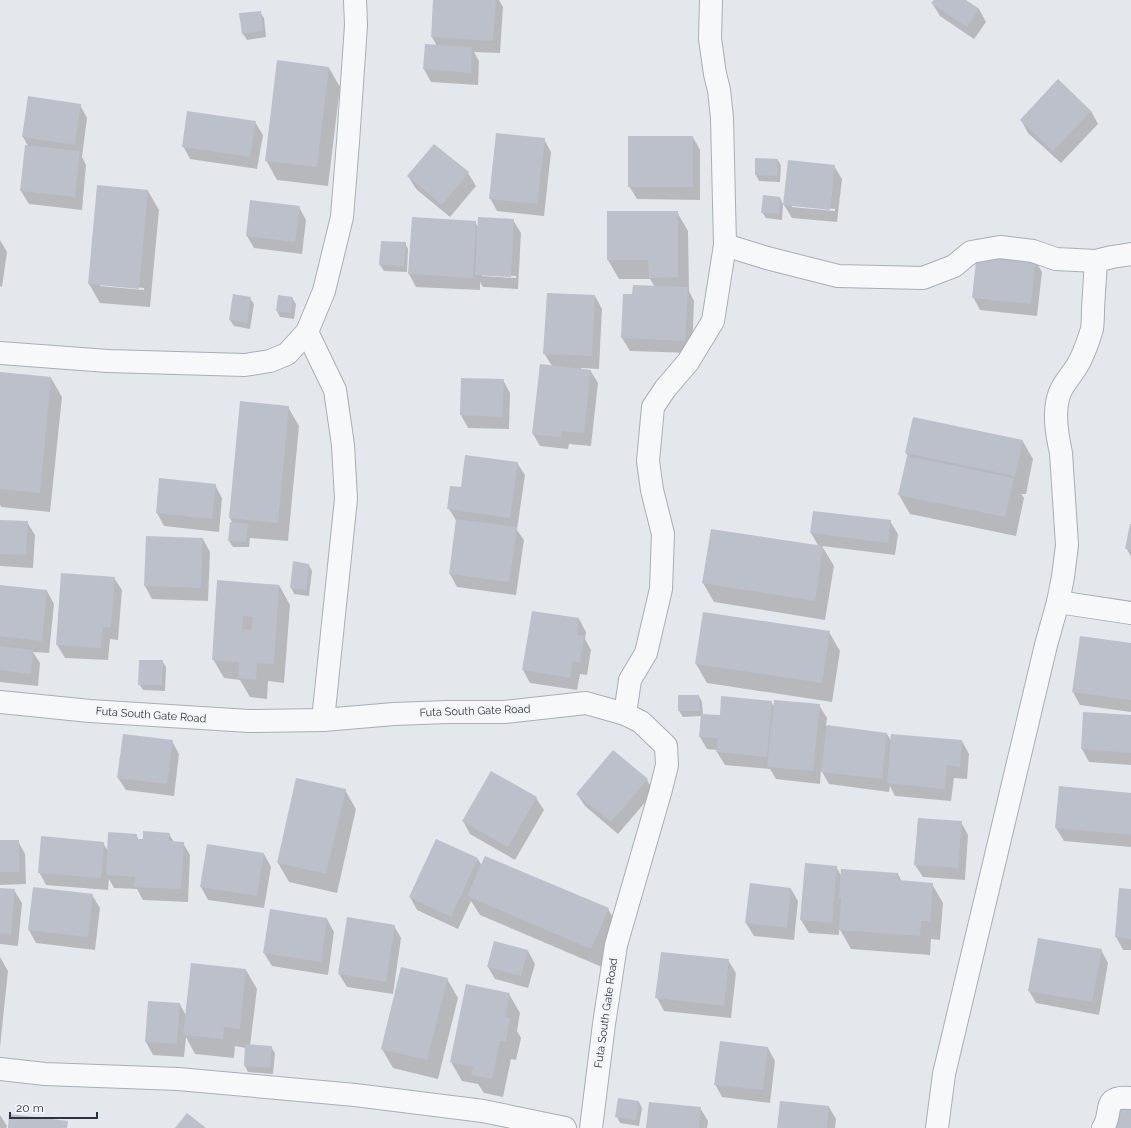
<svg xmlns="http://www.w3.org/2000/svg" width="1131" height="1128" viewBox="0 0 1131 1128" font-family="Raleway,sans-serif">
<rect width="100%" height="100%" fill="#e4e7ec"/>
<g fill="#0003" fill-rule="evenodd">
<path d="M434,0H499L503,7L500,53L474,52L479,61L478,85L431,82L424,69L437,46L432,37Z"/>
<path d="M935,0H965L979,9L986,22L974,39L940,16L932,3Z"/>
<path d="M260,12L264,18L266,37L247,40L243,34L240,14Z"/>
<path d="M329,68L340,87L328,186L277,180L266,160Z"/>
<path d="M29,97L80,105L87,118L82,157L86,165L82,210L29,204L21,191L28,146L23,137Z"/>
<path d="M1091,111L1098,124L1061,163L1028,133L1021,120Z"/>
<path d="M255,122L263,135L257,169L190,159L183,146Z"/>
<path d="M693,137L700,150V200L637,199L629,186Z"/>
<path d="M544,139L551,152L544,216L497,211L490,198Z"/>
<path d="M434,145L468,173L476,186L450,217L416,189L408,176Z"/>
<path d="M778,160L781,166L780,182L759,181L756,175Z"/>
<path d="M789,161L834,166L842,179L837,222L792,218L784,205ZM792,205L835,209V211L792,207Z"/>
<path d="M148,191L159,210L150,307L100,303L89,284ZM100,284L144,288V290L100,286Z"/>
<path d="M780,198L783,204L782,220L766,218L762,212Z"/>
<path d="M299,207L306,220L302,254L254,248L247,236Z"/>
<path d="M677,212L688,231L689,291L694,301L692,353L630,351L622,338L633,295L655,287L650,279H619L608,260Z"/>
<path d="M413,218L475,222L478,227L513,220L521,233L518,289L483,287L480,282V290L416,287L409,274ZM482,274L516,276V278L482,276Z"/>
<path d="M0,240L7,252L2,287L0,286Z"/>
<path d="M405,243L408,249L407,272L384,271L380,265Z"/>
<path d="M1035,260L1042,272L1037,316L980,310L973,297Z"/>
<path d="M595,296L602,309L599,369L581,368V370H590L598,383L591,446L569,444L568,449L540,446L533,434L552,366L544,353Z"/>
<path d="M250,298L254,304L250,329L234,326L230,320Z"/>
<path d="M292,298L296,304L294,319L280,317L277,311Z"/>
<path d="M51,378L62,397L50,512L1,507L0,505V386Z"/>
<path d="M503,380L510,393L509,429L468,428L461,415Z"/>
<path d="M288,407L299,426L288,541L250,538L249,547H233L229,541L233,524L230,518Z"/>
<path d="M1022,440L1033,459L1026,494H1021L1024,498L1016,536L910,514L899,495L909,458L906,453Z"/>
<path d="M517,463L525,475L517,530L524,540L516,595L457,587L450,574L457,522L449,509L462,488Z"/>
<path d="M215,485L222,498L219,532L164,526L157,513Z"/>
<path d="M814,512L890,521L898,534L895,555L822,546L834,566L825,620L714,602L703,583L712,530L819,547L811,533Z"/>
<path d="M0,521L27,522L35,535L33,568L0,566Z"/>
<path d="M1131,526V557L1127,549Z"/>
<path d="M203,539L210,552L208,601L152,599L145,586Z"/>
<path d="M309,565L312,571L309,596L294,594L291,587Z"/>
<path d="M62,574L114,578L122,590L118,640L110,639L108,660L65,658L57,645Z"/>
<path d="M218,582L279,585L290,605L284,683L268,681L267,699L250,697L240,680L224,678L213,659Z"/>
<path d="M0,586L47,591L54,604L49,653L33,652L40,663L38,686L0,682Z"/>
<path d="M579,619L586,632L585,639L591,650L587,675L580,674L577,690L530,683L523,670Z"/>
<path d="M829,632L840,651L832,702L707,683L696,664Z"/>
<path d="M1081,637L1131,644V712L1080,705L1073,692Z"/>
<path d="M162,661L166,667L165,691L143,690L139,684Z"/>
<path d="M699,696L702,702L703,715L721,716L771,702L774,706L819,705L827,718L826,726L887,734L892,742L962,741L969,754L967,779L954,778L951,801L895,796L890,786L889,792L829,784L821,770L820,784L776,779L770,769L725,765L717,752V750L707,749L700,737L702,716L683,717L679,711Z"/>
<path d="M1084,713L1131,716V765L1089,762L1082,749Z"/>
<path d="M172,741L179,754L174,796L126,790L118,778Z"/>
<path d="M647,780L654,792L618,834L585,806L577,794Z"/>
<path d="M345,790L356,809L337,893L289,882L278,863Z"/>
<path d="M1131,794V847L1064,841L1056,828Z"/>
<path d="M536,798L544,810L515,860L470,834L463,821Z"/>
<path d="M961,822L968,835L965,880L923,877L915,865Z"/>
<path d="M169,834L174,842L183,843L190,855L188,902L143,900L137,889L114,888L109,879L108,890L46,885L39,872L103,843L108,851L136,835L139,840Z"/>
<path d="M0,841H18L25,854L26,884L0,885Z"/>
<path d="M264,854L271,867L264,908L208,900L201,887Z"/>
<path d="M478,859L482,866L608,909L619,928L602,967L480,915L471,901L458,929L417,910L410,897Z"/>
<path d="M836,867L841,875L898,874L902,882L932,884L943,903L940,940L931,939L930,955L851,949L839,928V935L809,933L801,920Z"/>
<path d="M0,889L14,890L22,903L18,946L0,944Z"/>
<path d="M791,889L798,901L794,940L754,936L746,923Z"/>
<path d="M1131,890V950H1123L1116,937Z"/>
<path d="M92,895L100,908L95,950L36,943L29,930Z"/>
<path d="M271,911L327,919L334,932L328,975L272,966L264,953Z"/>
<path d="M394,926L401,938L393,994L347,987L339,974Z"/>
<path d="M1101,950L1108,963L1099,1015L1036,1003L1029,991Z"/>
<path d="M528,951L535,964L528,988L495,979L488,967Z"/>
<path d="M0,957L8,971L0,1047Z"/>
<path d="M728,960L736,973L731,1018L664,1011L657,998Z"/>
<path d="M246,970L257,989L250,1046L271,1047L275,1053L273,1074L248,1072L245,1066L246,1048L235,1046L234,1058L195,1054L186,1037L184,1057L153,1055L146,1042L180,1004L186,1016Z"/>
<path d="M447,979L458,998L438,1079L393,1068L382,1049Z"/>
<path d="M509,994L520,1013L517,1031L521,1038L516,1060L511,1059L503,1097L484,1093L478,1084L462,1081L451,1062Z"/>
<path d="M768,1048L775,1061L770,1103L722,1097L715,1084Z"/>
<path d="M619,1099L639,1102L642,1108L639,1126L620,1123L617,1117Z"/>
<path d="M829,1107L836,1119L835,1128H778Z"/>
<path d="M700,1108L708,1121L707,1128H647Z"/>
<path d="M0,1115L7,1126L6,1128H0Z"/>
</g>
<g fill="#bbc0ca" fill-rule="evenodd">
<path d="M433,0H496L493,41L431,37Z"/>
<path d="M934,0H966L979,9L967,27L931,3Z"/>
<path d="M261,11L263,31L242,34L239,13Z"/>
<path d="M425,44L472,47L471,73L423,69Z"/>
<path d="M277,60L329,67L317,167L265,161Z"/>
<path d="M1058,79L1091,111L1053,151L1020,120Z"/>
<path d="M28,96L81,104L75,145L22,137Z"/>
<path d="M187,111L256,121L250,157L182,147Z"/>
<path d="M496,133L545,138L537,204L489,199Z"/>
<rect x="628" y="136" width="65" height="51"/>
<path d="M434,144L469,172L442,205L407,176Z"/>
<path d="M25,145L80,151L75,197L20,191Z"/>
<path d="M755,158L778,159L777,176L755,175Z"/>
<path d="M788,160L835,165L830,210L783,205Z"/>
<path d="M97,185L148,190L139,289L88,284Z"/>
<path d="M763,195L780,197L779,214L761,213Z"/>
<path d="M250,200L300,206L295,242L246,236Z"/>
<path d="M607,211H678V277L649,278L648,260H607Z"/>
<path d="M412,217L476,221L473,278L408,274Z"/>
<path d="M478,217L514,219L511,277L475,275Z"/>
<path d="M381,241L406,242L404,266L379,265Z"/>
<path d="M977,252L1036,259L1031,304L972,298Z"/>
<path d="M633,285L688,287L685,341L621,338L623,294H632Z"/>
<path d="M547,293L595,295L592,356L543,354Z"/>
<path d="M233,294L251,297L247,323L229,320Z"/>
<path d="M278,295L293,297L291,313L276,311Z"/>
<path d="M540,364L591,370L584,433L562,431L561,437L532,434Z"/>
<path d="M0,372L51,377L40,493L0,489Z"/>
<path d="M461,378L504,379L502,417L460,415Z"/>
<path d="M240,401L289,406L278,523L229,518Z"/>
<path d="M913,417L1023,440L1015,476L905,453Z"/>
<path d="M465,455L518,462L510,518L447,509L450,486L461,487Z"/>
<path d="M907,456L1014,478L1005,517L898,495Z"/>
<path d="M159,478L216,484L212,519L156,513Z"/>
<path d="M813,511L891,520L888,543L810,533Z"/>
<path d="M456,519L517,527L509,582L449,574Z"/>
<path d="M0,520L28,521L26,555L0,554Z"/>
<path d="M230,522L248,524L246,542L228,541Z"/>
<path d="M1130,524H1131V550L1125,549Z"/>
<path d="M711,529L823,546L815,601L702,583Z"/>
<path d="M146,536L203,538L201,588L144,586Z"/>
<path d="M293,561L309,564L306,590L290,588Z"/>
<path d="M61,573L115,577L111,627H103L101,648L56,645Z"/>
<path d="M217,580L279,585L274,664L257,663L256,680L238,678L239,662L212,660ZM243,616L253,617L251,630L242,629Z"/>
<path d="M0,585L47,590L42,641L0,636Z"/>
<path d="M532,611L579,618L577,635L584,636L580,663L573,661L570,678L522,670Z"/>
<path d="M703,612L830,631L822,683L695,664Z"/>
<path d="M1080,636L1131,643V700L1072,692Z"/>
<path d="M0,646L33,650L31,674L0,670Z"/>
<path d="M139,660H163L162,685H138Z"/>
<path d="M678,695H699L700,711H678Z"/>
<path d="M721,696L772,701L767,757L716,752L718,738L699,737L701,714L720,715Z"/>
<path d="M774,700L820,704L813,771L767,767Z"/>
<path d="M1083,712L1131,715V753L1081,749Z"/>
<path d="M827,725L887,733L882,779L821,772Z"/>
<path d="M123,734L173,740L167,784L117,778Z"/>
<path d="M891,734L962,740L960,767L947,765L945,789L887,783Z"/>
<path d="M613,750L648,779L611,822L576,794Z"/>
<path d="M491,771L537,797L508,847L462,821Z"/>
<path d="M296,778L346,789L326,874L277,863Z"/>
<path d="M1059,786L1131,793V835L1055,828Z"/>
<path d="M918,818L962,821L958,868L914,865Z"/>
<path d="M143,831L170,833L169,841L184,842L181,889L134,887L135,877L106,875L108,832L137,834V839H143Z"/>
<path d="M41,836L104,842L101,878L38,873Z"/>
<path d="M436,839L478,858L451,917L409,897Z"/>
<rect x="0" y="840" width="19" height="32"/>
<path d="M207,844L264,853L257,896L200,887Z"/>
<path d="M485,856L609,908L591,949L467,896Z"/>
<path d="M805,863L837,866L832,923L800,920Z"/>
<path d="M841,869L898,873V880L933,883L930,921H921L920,936L839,930L841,898H839Z"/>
<path d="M750,883L791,888L787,928L745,923Z"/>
<path d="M33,887L93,894L88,937L28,930Z"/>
<path d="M0,888L15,889L11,934L0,933Z"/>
<path d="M1119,888L1131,889V939L1115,937Z"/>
<path d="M270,909L327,918L321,962L263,953Z"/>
<path d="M347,917L395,925L386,982L338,974Z"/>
<path d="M1038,938L1102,949L1092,1002L1028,991Z"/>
<path d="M494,941L528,950L521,976L487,967Z"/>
<path d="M661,952L729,959L724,1006L655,998Z"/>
<path d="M191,963L246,969L240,1029L224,1027L223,1039L183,1035Z"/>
<path d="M401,967L448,978L427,1060L381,1049Z"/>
<path d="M466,984L510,993L505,1017L510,1018L506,1041H500L492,1079L471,1075L473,1067L450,1062Z"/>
<path d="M148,1001L180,1003L177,1044L145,1042Z"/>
<path d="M720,1041L768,1047L763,1090L714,1085Z"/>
<path d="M245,1044L272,1046L270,1068L244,1066Z"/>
<path d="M618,1098L639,1101L636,1120L615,1117Z"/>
<path d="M780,1101L829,1106L827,1128H777Z"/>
<path d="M649,1102L701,1107L699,1128H646Z"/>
<path d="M1113,1104L1131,1106V1128H1110Z"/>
<path d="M187,1113L206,1128H175Z"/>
<path d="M9,1114L68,1121L67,1128H8Z"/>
</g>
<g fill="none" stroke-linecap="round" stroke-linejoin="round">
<defs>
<g id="street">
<path d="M725,245L767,258L838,276L923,278L954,266L971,252L1000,247L1033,251L1056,259L1096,261"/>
<path d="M307,332L335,390L343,445L346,499L323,720"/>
<path d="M0,353L108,361L245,365L270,361L287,354L307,332L324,291L342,217L348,142L356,25L355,0"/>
<path d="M1058,602L1131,613"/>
<path d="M0,702L90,711L249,721L323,720L394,714L448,712H504L586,703L625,714L641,722L666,746L667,765L660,793L616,945L604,1024L591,1128"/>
<path d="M625,714L630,680L646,653L661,589L663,534L652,490L648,461L653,407L665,389L688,362L713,321L725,245L722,118L719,90L715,74L710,39L711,0"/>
<path d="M0,1069L45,1074L178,1079L355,1095L483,1111L565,1128"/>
<path d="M937,1128L944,1074L1046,645L1058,602L1063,577L1067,545L1061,453C1057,435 1053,413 1059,395C1062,385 1070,377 1075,369C1083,358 1088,342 1092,329C1093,322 1093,315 1093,308C1094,292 1095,277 1096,261L1112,257L1131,254"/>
<path d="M1103,1128C1114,1112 1100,1095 1131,1098"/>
</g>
</defs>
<use href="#street" stroke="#a9aeb7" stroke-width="24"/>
<use href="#street" stroke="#f7f8fa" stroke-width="22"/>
</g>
<g text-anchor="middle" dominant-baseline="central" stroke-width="3" stroke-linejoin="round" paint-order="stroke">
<g font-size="11" fill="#2b3445" stroke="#f4f6f9">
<text transform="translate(475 711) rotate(-2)">Futa South Gate Road</text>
<text transform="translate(151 715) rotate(4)">Futa South Gate Road</text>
<text transform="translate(606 1013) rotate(-82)">Futa South Gate Road</text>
</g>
</g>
<path d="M10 1112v6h87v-6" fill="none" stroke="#2b3445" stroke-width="2"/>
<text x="16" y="1112" font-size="12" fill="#2b3445" stroke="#f4f6f9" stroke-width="3" paint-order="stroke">20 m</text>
</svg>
